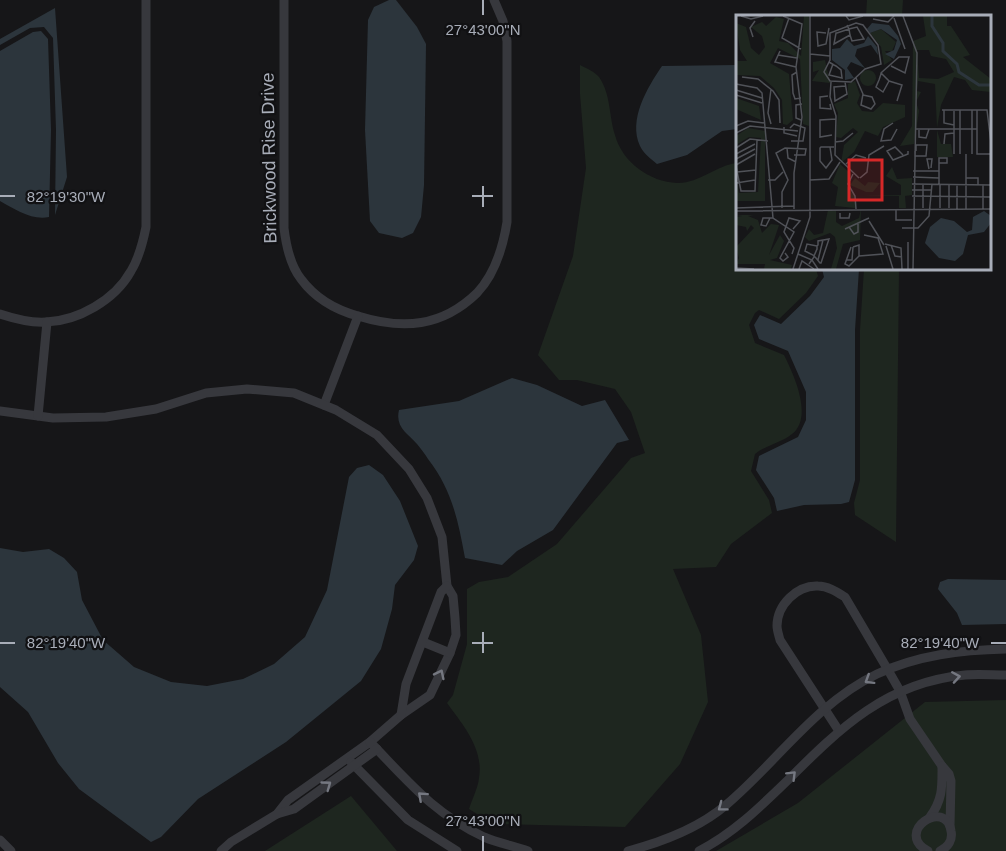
<svg xmlns="http://www.w3.org/2000/svg" width="1006" height="851" viewBox="0 0 1006 851" font-family="Arial,sans-serif">
<rect width="100%" height="100%" fill="#161618"/>
<g fill="#1e261f">
<path d="M867,0H903L902,16H866Z"/>
<path d="M580,65C586,68 595,72 599,77C611,94 609,117 615,135C622,162 650,182 677,183C698,184 717,165 737,163L738,268L816,269L818,276L806,293L779,319L759,310L755,313L749,325L755,343L784,355C793,373 814,417 792,434C781,443 766,445 755,454L751,471L769,500L772,513L731,544L716,567L673,569L701,635L708,702L680,764L625,827L494,824L469,809C472,799 478,788 479,778C484,749 463,725 447,703L453,695L467,644V589L479,582L508,577L557,544L631,458L645,453L631,412L615,389L577,380H559L538,355L573,256L586,168L580,94Z"/>
<path d="M864,269H899L896,542L855,515L854,503L860,480V330Z"/>
<path d="M1006,700V851H716L798,803L925,702Z"/>
<path d="M351,796L397,851H265Z"/>
</g>
<g fill="#2c353c">
<path d="M389,0H396L417,27L426,44L424,185L421,217L413,233L402,238L379,233L370,221L365,130L368,20L374,7Z"/>
<path d="M55,8L67,177L55,215L56,130L53,38L44,27L30,28L0,45V39Z"/>
<path d="M41,31L48,39L51,130L49,217C33,221 14,209 0,201V51L33,32Z"/>
<path d="M737,65V129L722,131L687,155L657,164C651,159 643,153 640,146C628,120 647,88 662,66Z"/>
<path d="M822,269H859L855,330V480L849,502L841,504L804,505L777,511L774,498L756,470L759,456L798,437L806,420V392L788,351L759,339L754,325L760,315L781,324L810,296L824,277Z"/>
<path d="M512,378L537,385L582,406L605,400L629,440L617,443L553,530L517,551L502,565L465,558C458,520 452,490 428,459C425,454 421,449 417,444C407,433 395,427 399,410L459,401Z"/>
<path d="M369,465L383,475L400,501L418,546L414,560L395,585L392,609L381,649L361,681L286,742L198,799L161,837L151,842L79,789L58,763L28,712L0,687V548L23,552L49,549L64,558L77,572L82,600L103,640L134,667L171,682L207,686L243,679L274,664L305,637L327,590L349,477L357,468Z"/>
<path d="M948,579L1006,580V624L962,625L957,613L938,589L940,582Z"/>
</g>
<g fill="none" stroke-linecap="round" stroke-linejoin="round">
<g stroke="#37383d" stroke-width="9">
<path d="M284,0V228C286,245 290,265 301,279C315,298 336,310 358,316C403,330 442,327 477,293C495,274 503,247 507,222V41L503,21L494,0"/>
<path d="M0,314C15,319 30,323 46,322C78,321 115,300 131,271C139,258 143,242 146,227V0"/>
<path d="M324,405L358,316"/>
<path d="M0,411L53,418L106,417L156,409L206,393L247,389L294,393L336,410L377,435L409,469L427,498L442,537L447,586L453,596L455,618L456,635L450,653L430,695L401,715L370,742L288,800L277,814"/>
<path d="M38,416L47,322"/>
<path d="M423,642L450,653"/>
<path d="M401,715L406,684L441,592L447,586"/>
<path d="M839,731L780,640C779,636 777,630 777,626C777,605 797,585 818,586C828,586 837,592 845,597L888,670L900,691L910,719L942,766"/>
<path d="M370,742C408,781 433,813 484,837C498,843 514,846 528,851"/>
<path d="M351,762L408,820L457,851"/>
<path d="M930,817C943,799 942,787 942,766L949,774L951,781L950,826"/>
<path d="M0,840L11,851"/>
<path d="M221,851L231,842L277,814L294,809L377,749"/>
<path d="M628,851C662,842 699,828 726,805C776,763 816,703 877,674C918,655 961,650 1006,649"/>
<path d="M699,851C734,833 760,807 788,780C840,728 887,682 965,675C978,674 992,675 1006,675"/>
<path d="M928,851C893,832 946,797 951,831C953,840 948,847 940,851"/>
</g>
</g>
<defs><path id="oneway-chevron" d="M-2-3.5L2.5 0L-2 3.5" fill="none" stroke-width="1.6" stroke-linecap="round" stroke-linejoin="round" transform="scale(1.5)"/></defs>
<g stroke="#757881">
<use href="#oneway-chevron" transform="translate(440 674) rotate(-64)"/>
<use href="#oneway-chevron" transform="translate(956 677) rotate(-9)"/>
<use href="#oneway-chevron" transform="translate(869 680) rotate(148)"/>
<use href="#oneway-chevron" transform="translate(792 775) rotate(-45)"/>
<use href="#oneway-chevron" transform="translate(327 785) rotate(-36)"/>
<use href="#oneway-chevron" transform="translate(422 796) rotate(-138)"/>
<use href="#oneway-chevron" transform="translate(722 807) rotate(143)"/>
</g>
<path fill="none" stroke="#a8adb8" stroke-width="2" d="M483,0V15M483,186V207M0,196H15M472,196H493M483,632V653M0,643H15M472,643H493M991,643H1006M483,836V851"/>
<g text-anchor="middle" dominant-baseline="central" stroke-width="4.5" stroke-linejoin="round" paint-order="stroke">
<g font-size="18" fill="#a8adb8" stroke="#111113">
<text transform="translate(269 158) rotate(-91)">Brickwood Rise Drive</text>
</g>
</g>
<g transform="translate(736 15)">
<rect width="255" height="255" fill="#161618"/>
<path d="M68,1H73V111L67,109L64,44L42,33L34,48L53,59L57,105L51,110L47,109L46,85L38,73L24,61L0,60V46H11L4,35L0,8L10,12L15,33L23,40L29,32L26,21L15,12L26,7L30,11L40,2L48,4L43,26L52,28L65,41ZM187,1H211V11H215L234,40L227,42L255,64V77L236,75L229,65L218,62L205,90L201,113L199,69L182,66L181,76L185,77L180,87L183,96L178,129L164,131L176,111L177,26L190,21ZM181,35H193L195,41L210,44L218,57L202,64L183,63ZM145,14L160,27L156,36H149L156,45L148,50L145,32L134,18ZM89,45L94,68L76,66L83,55L77,57V47ZM124 63a8 8 0 1 1 16 0a8 8 0 1 1-16 0ZM119,66L124,80L121,88L126,96L137,97L147,88L169,90V102L147,112L142,121L129,116L118,137L105,148L108,130L122,117L117,113L105,123L100,122L102,98L98,89L112,83V69ZM0,83L23,91L25,105L0,94ZM12,113L29,116V186H0V162L3,178L22,177L25,123L13,122L0,130V121ZM201,115L205,129H215L217,142H201ZM104,149L115,159L111,171L119,182V193L99,191L102,172L96,168ZM156,152L161,164L176,163V180L169,181L170,193H163V181H125L165,180V170L150,161ZM119,163L129,171L132,167L144,168L137,177H130L114,170ZM125,194L124,225L107,229L100,254H95L101,233L99,222L94,218L73,226L69,222L73,214L78,220L87,218L92,195H100V207L106,211L123,203ZM0,200H18L12,201L22,205L26,218L35,209L43,210L33,240L44,220L48,226L41,243L34,245L56,250L55,254H28L29,249H0L3,243L0,232L18,213L15,210L11,216L10,212L0,210V202L6,201Z" fill="#1e261f" fill-rule="evenodd"/>
<path d="M136,8L153,10L162,21L165,29L158,44L149,39L158,35L161,25L145,14L134,18L131,14ZM132,21L141,32L142,40L135,30L121,34L119,41L129,53L115,47L111,53L118,63L109,65V55L96,45V34L104,33L111,24L118,31L128,28ZM248,196L255,201V208L248,217L232,220L227,239L219,246L203,243L189,228L194,212L205,203L218,206L231,217L236,215L237,202Z" fill="#2c353c"/>
<path fill="none" stroke="#2c353c" stroke-width="3" d="M196,1V11L207,28V36L221,49L223,57L243,70H255"/>
<path fill="none" stroke="#505258" stroke-width="1.5" d="M5,1L15,4L27,1M47,1L66,9L60,52L66,102L58,158V194M110,1L113,5L127,1M167,1L181,38L177,254M53,3L46,23L65,34M158,3L169,34M137,4L152,7L158,1M120,8L127,10L142,30L145,49L129,54L115,67L94,66L88,57L94,45V18ZM111,10L113,14L114,20L116,26L128,24L121,12L113,14L101,18H100L98,29L114,20M90,18L81,17L82,31L90,29L93,13M17,22L14,13L19,6M44,36L39,47L60,52M74,39L94,41M42,40L61,43M93,47L98,50L100,51L105,55L106,63L93,60L97,49M61,57L56,60L57,78L59,84L65,83M145,58L153,66L147,77L140,72L143,65L145,59V58L146,57L163,42H173L169,58L155,51M6,62L22,64L37,76L43,85L44,108M120,63L127,79L125,90L135,94L139,89L136,82L127,80M153,66L166,70L161,86M95,67L94,82L100,101L99,140L123,163M109,67L111,79L99,86L98,72L109,71M0,69L21,73L26,78L37,203L58,217L44,243L47,246L52,242L49,238M0,75L26,83M0,80L26,88M92,81L84,82V93L95,94L94,89M206,95H251L255,128M208,95V108L218,110M224,95V139M236,95V139M241,95V139H255M218,96V139M65,105L60,103V90L66,89M157,108L148,114L145,126L155,125L161,114M35,109L32,98L35,74M0,111L12,106L29,108M48,112V118L61,121M54,113L58,109L69,113L67,126H55M179,114H241M183,115V122L190,123L193,114M0,118L14,111L62,116M96,120L84,122V105L100,104M99,127L107,126L117,118M208,129L209,119L218,118M94,132L96,145L90,153L84,146V133L85,132H98M0,133L14,124L32,126M51,133L52,143L60,147M179,136V141H190L191,130H180V136M0,139L19,129M167,140L159,132L151,136L157,145L172,139V136M0,144L19,134M110,149L120,140L130,143M0,150L19,139M0,151L5,176H19L21,125M193,154L191,144H196L195,153M177,156H203M1,157L20,155M117,159L112,169L119,181L120,194M177,162L203,163M124,163L131,157L133,140L148,131M230,163H242V170M32,165H39L47,157M74,165L93,164L104,147M0,168L19,165M176,169L255,170M203,169V143H211V148H203M204,169V193M247,170V194M176,175H196M176,181L255,182M0,193L58,191M46,193V177L52,165L40,138L49,133L70,134L69,140H58M187,193V169M213,193V170M221,194V170M230,194V139M160,195V205H176M0,196L255,194M104,198V203H113L114,198M34,203L30,211L25,210L27,203H37M133,206L148,230M113,212L118,219L122,217V209M166,213H182L193,201L196,169M109,214L133,203M172,227V254M149,229L165,233L166,254M155,230L159,241L166,242M150,231L157,254M115,232L109,249L113,251L123,241V230L117,232M56,239L58,233L48,217L53,203L64,206L57,214M62,239L76,245L82,254M123,241L147,239L142,223L128,220M82,245L87,225M110,245H116L117,232M75,246L73,249L78,242V241L81,234V231L82,230V226L93,224L85,248H84L80,243L77,240L69,236L71,229L81,231M0,253L18,254M57,254L74,202V1M63,254L66,246L78,254"/>
<path fill="#d62828" fill-opacity="0.15" stroke="#d62828" stroke-width="3" d="M113,145H146V185H113Z"/>
<rect width="255" height="255" fill="none" stroke="#a8adb8" stroke-width="3"/>
</g>
<g font-size="15" text-anchor="middle" fill="#a8adb8" stroke="#111113" stroke-width="4.5" stroke-linejoin="round" paint-order="stroke">
<text x="483" y="35">27°43'00"N</text>
<text x="66" y="202">82°19'30"W</text>
<text x="940" y="648">82°19'40"W</text>
<text x="66" y="648">82°19'40"W</text>
<text x="483" y="826">27°43'00"N</text>
</g>
</svg>
